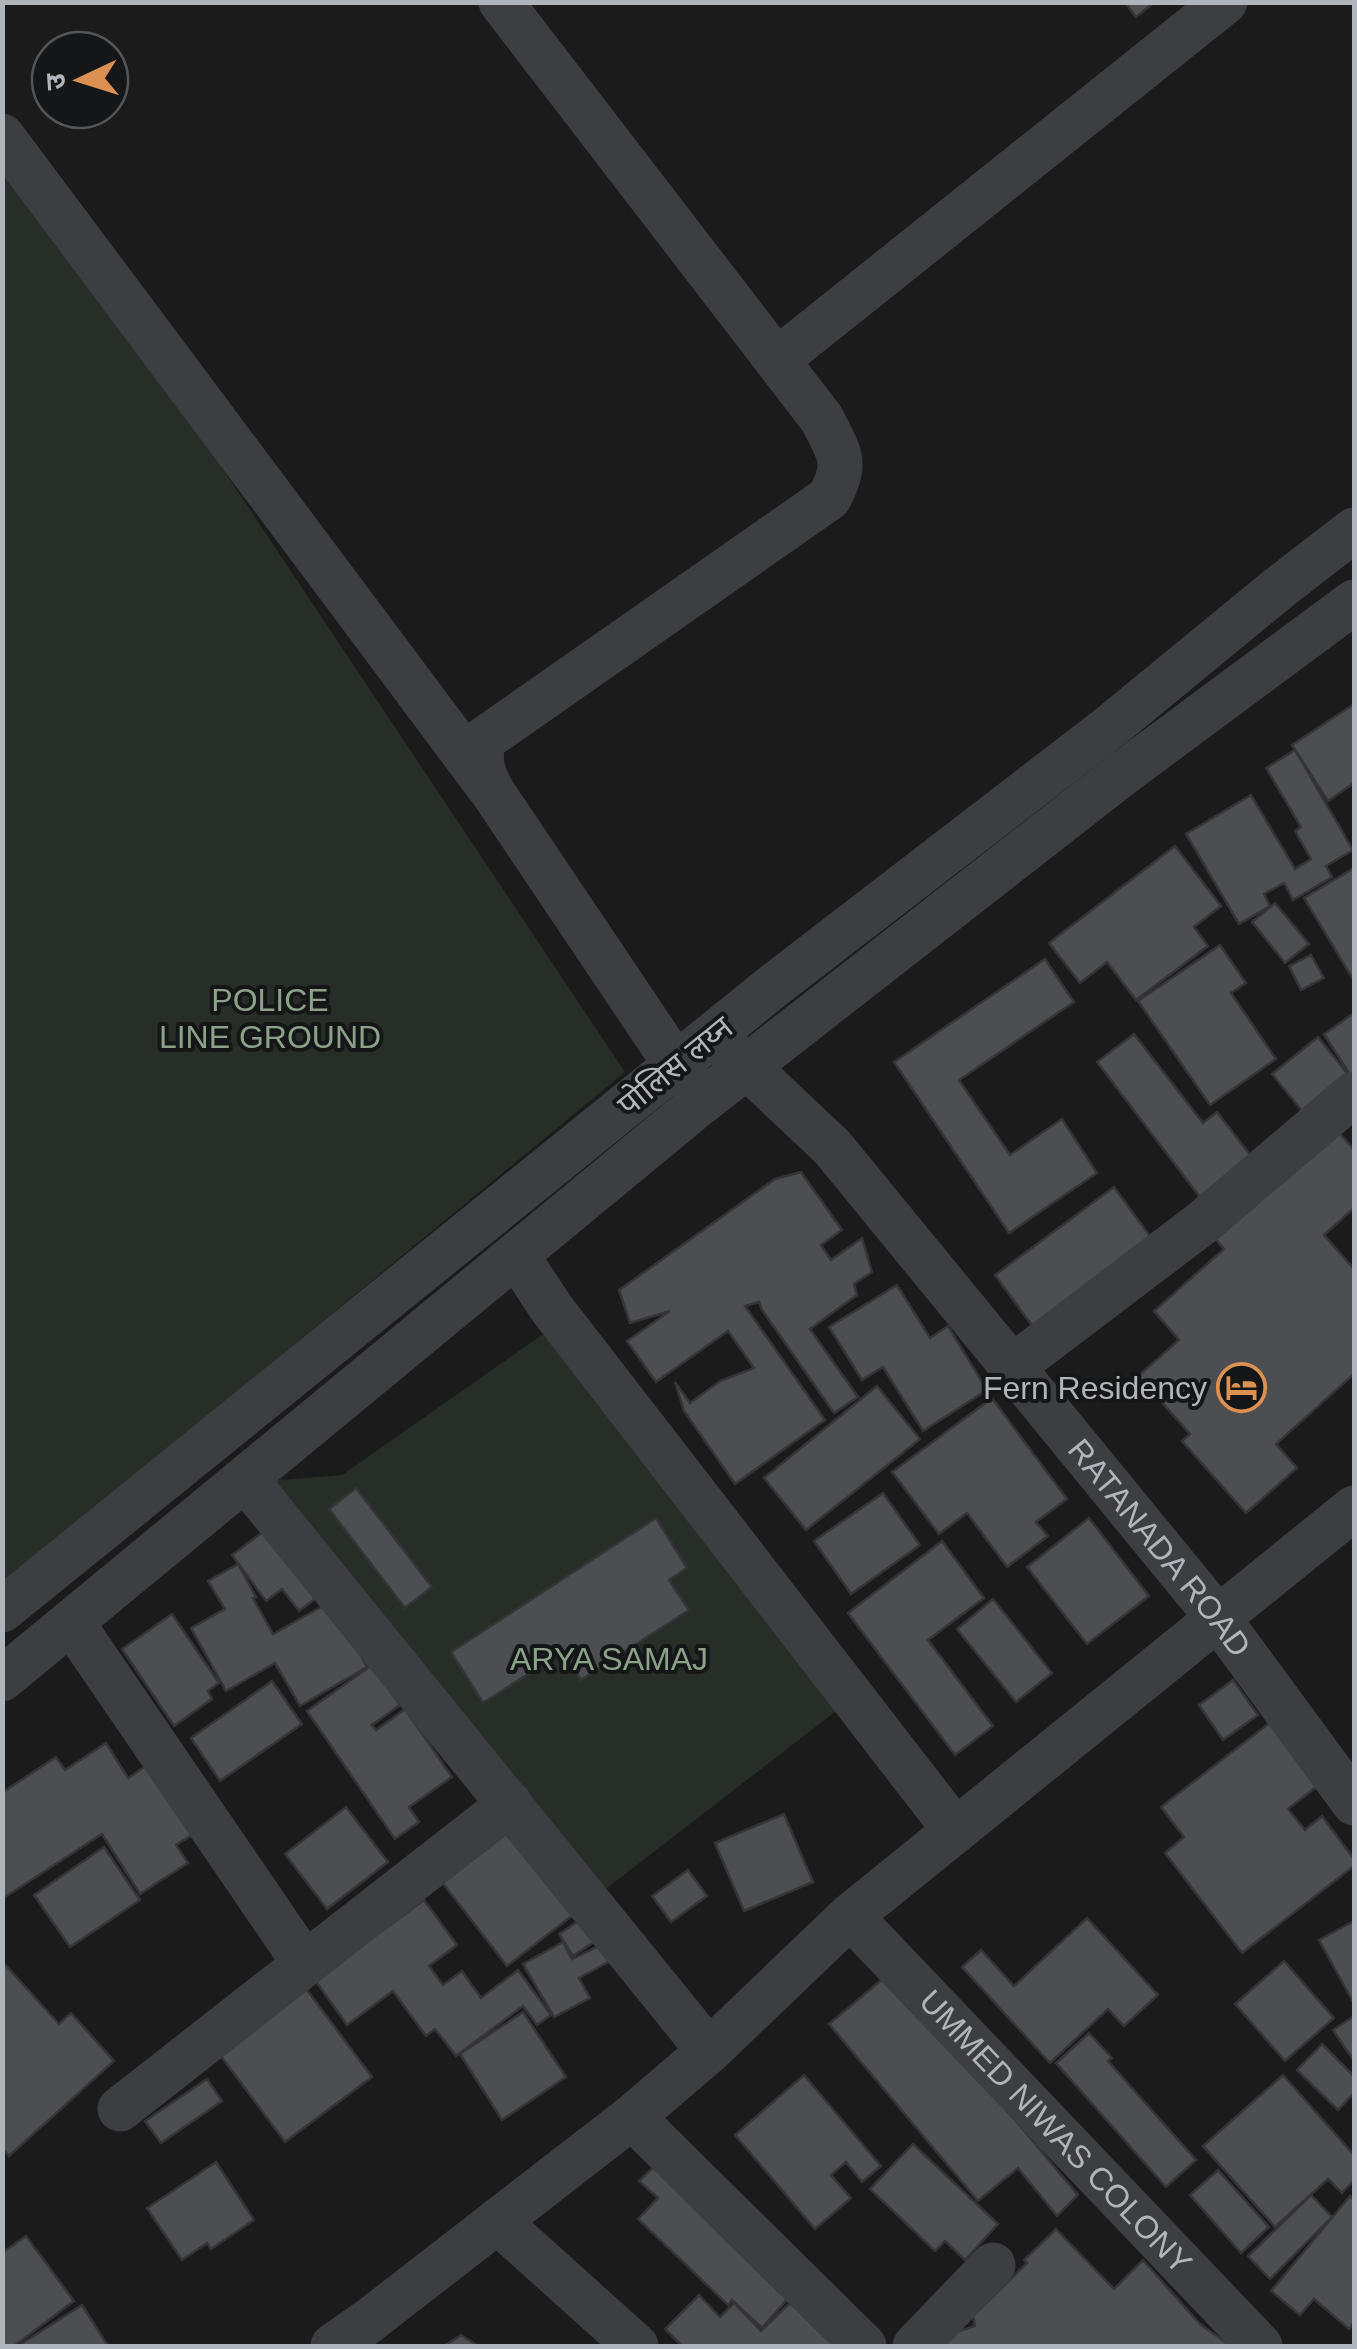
<svg xmlns="http://www.w3.org/2000/svg" width="1357" height="2349" viewBox="0 0 1357 2349" font-family="Helvetica,'Noto Sans Devanagari',sans-serif">
<rect width="100%" height="100%" fill="#1b1b1c"/>
<g fill="#272e27">
<path d="M2,138L625,1072L3,1585H2Z"/>
<path d="M556,1325L853,1698L589,1902L255,1482L342,1475Z"/>
</g>
<g fill="#4d4e51" stroke="#353538" stroke-width="2.5">
<path d="M1125,2H1155L1136,17Z"/>
<path d="M1354,704V783L1328,801L1292,745Z"/>
<path d="M1295,750L1353,850L1326,866L1332,877L1293,900L1284,883L1264,894L1270,906L1239,924L1186,834L1251,795L1295,869L1311,859L1295,831L1301,827L1266,768Z"/>
<path d="M1175,846L1221,906L1194,927L1208,946L1136,1000L1107,962L1080,983L1049,943Z"/>
<path d="M1354,868V981L1304,898Z"/>
<path d="M1275,903L1309,944L1285,963L1252,922Z"/>
<path d="M1220,945L1246,983L1231,993L1276,1059L1210,1105L1138,1001Z"/>
<path d="M1311,955L1324,978L1301,990L1289,966Z"/>
<path d="M1045,959L1074,1002L959,1080L1010,1155L1062,1119L1097,1173L1009,1233L894,1062Z"/>
<path d="M1354,1013V1081L1324,1034Z"/>
<path d="M1134,1034L1203,1123L1217,1112L1261,1169L1209,1209L1097,1062Z"/>
<path d="M1318,1037L1354,1082L1311,1122L1272,1074Z"/>
<path d="M1332,1124L1354,1150V1208L1324,1235L1354,1269V1374L1276,1444L1297,1468L1246,1513L1182,1441L1190,1434L1138,1376L1179,1340L1154,1311L1224,1249L1209,1232Z"/>
<path d="M801,1172L842,1230L821,1245L831,1260L862,1238L872,1272L854,1284L857,1295L810,1329L858,1397L834,1413L762,1310L759,1302L745,1306L825,1420L735,1484L684,1411L675,1382L690,1403L720,1381L754,1368L728,1331L656,1382L627,1341L670,1311L630,1323L619,1290L775,1179Z"/>
<path d="M1114,1187L1158,1247L1039,1335L995,1275Z"/>
<path d="M897,1285L930,1338L948,1326L987,1390L923,1431L883,1367L862,1380L829,1327Z"/>
<path d="M877,1386L920,1439L806,1530L764,1478Z"/>
<path d="M992,1398L1067,1499L1036,1522L1048,1536L1007,1567L967,1513L939,1534L892,1472Z"/>
<path d="M356,1488L432,1587L405,1608L329,1509Z"/>
<path d="M883,1493L920,1545L851,1594L814,1541Z"/>
<path d="M656,1518L687,1568L669,1580L689,1610L581,1680L563,1652L483,1703L451,1652Z"/>
<path d="M1089,1518L1149,1596L1087,1644L1027,1567Z"/>
<path d="M272,1525L323,1593L299,1611L282,1589L266,1601L232,1555Z"/>
<path d="M942,1541L984,1598L928,1640L993,1726L955,1755L848,1613Z"/>
<path d="M238,1564L256,1597L253,1598L273,1634L330,1602L367,1667L300,1706L275,1663L226,1691L191,1628L225,1609L208,1581Z"/>
<path d="M993,1599L1052,1673L1016,1702L957,1629Z"/>
<path d="M172,1614L219,1683L208,1691L212,1699L174,1726L122,1649Z"/>
<path d="M372,1665L400,1705L372,1725L376,1730L405,1709L452,1777L409,1807L419,1822L395,1839L307,1711Z"/>
<path d="M1233,1680L1258,1715L1223,1740L1199,1705Z"/>
<path d="M272,1681L302,1724L220,1781L191,1738Z"/>
<path d="M1272,1721L1320,1784L1288,1809L1305,1830L1322,1816L1354,1859V1866L1242,1953L1165,1853L1184,1837L1161,1807Z"/>
<path d="M106,1743L128,1778L149,1764L194,1834L176,1845L188,1863L140,1894L102,1834L2,1899L3,1792L56,1757L65,1770Z"/>
<path d="M346,1807L388,1862L327,1909L285,1854Z"/>
<path d="M784,1814L813,1882L744,1911L715,1843Z"/>
<path d="M518,1822L583,1907L507,1966L441,1881Z"/>
<path d="M104,1847L140,1900L70,1947L34,1895Z"/>
<path d="M688,1870L707,1896L671,1922L652,1896Z"/>
<path d="M424,1900L457,1945L429,1966L443,1985L462,1971L481,1998L518,1970L551,2015L537,2025L523,2006L456,2056L435,2029L426,2036L393,1991L347,2025L315,1980Z"/>
<path d="M592,1912L606,1934L573,1956L559,1934Z"/>
<path d="M1087,1918L1158,1995L1124,2026L1108,2009L1050,2063L962,1967L981,1950L1014,1986Z"/>
<path d="M1354,1921V1998L1352,2000L1319,1940Z"/>
<path d="M611,1940L619,1956L579,1978L590,1998L554,2017L523,1964L563,1942L572,1959Z"/>
<path d="M2,1961L59,2024L71,2013L114,2061L9,2156L2,2148Z"/>
<path d="M1284,1961L1334,2018L1285,2061L1235,2004Z"/>
<path d="M891,1972L1078,2195L1057,2216L1018,2168L978,2201L829,2024Z"/>
<path d="M304,1986L372,2077L285,2142L217,2051Z"/>
<path d="M523,2012L566,2077L502,2120L460,2054Z"/>
<path d="M1354,2016V2061L1333,2030Z"/>
<path d="M1089,2033L1112,2058L1108,2061L1196,2160L1166,2187L1056,2063Z"/>
<path d="M1322,2044L1354,2076V2093L1338,2110L1297,2070Z"/>
<path d="M804,2075L881,2166L862,2182L846,2162L831,2175L851,2198L815,2229L735,2135Z"/>
<path d="M1283,2075L1354,2155V2180L1342,2193L1328,2179L1275,2227L1203,2146Z"/>
<path d="M207,2079L222,2101L161,2143L145,2121Z"/>
<path d="M913,2144L998,2224L965,2260L945,2241L935,2251L870,2189Z"/>
<path d="M662,2159L791,2295L762,2328L732,2300L728,2305L638,2219L658,2198L639,2181Z"/>
<path d="M216,2162L254,2220L211,2249L207,2243L182,2260L147,2208Z"/>
<path d="M1218,2170L1269,2227L1241,2253L1190,2195Z"/>
<path d="M1311,2195L1332,2217L1270,2279L1248,2256Z"/>
<path d="M1350,2196L1354,2200V2322L1349,2329L1314,2299L1300,2315L1271,2291Z"/>
<path d="M1056,2229L1114,2289L1143,2260L1200,2324L1231,2346H942L959,2331L975,2326L973,2316L1027,2263L1024,2260Z"/>
<path d="M26,2236L74,2301L14,2346H6L2,2342V2253Z"/>
<path d="M699,2295L720,2317L734,2303L761,2331L794,2299L839,2346H682L665,2329Z"/>
<path d="M82,2305L108,2346H22L21,2344Z"/>
<path d="M461,2335L478,2346H444Z"/>
</g>
<g fill="none" stroke-linecap="round" stroke-linejoin="round">
<g stroke="#3c3e41" stroke-width="45">
<path d="M501,2L822,419C839,453 849,462 829,498L483,740C479,762 482,772 492,791L676,1065L694,1086"/>
<path d="M2,136L488,786"/>
<path d="M777,360L1225,2"/>
<path id="s1" d="M727,1048L832,1147L1218,1618L1354,1803"/>
<path d="M517,1256L552,1309L955,1830"/>
<path d="M1012,1367L1202,1223L1354,1094"/>
<path d="M246,1480L709,2051"/>
<path d="M2,1610L772,987L1111,726L1279,588L1354,530"/>
<path d="M72,1623L305,1964L510,1804"/>
<path d="M2,1679L699,1104L1122,774L1354,602"/>
<path id="s2" d="M850,1916L1260,2346"/>
<path d="M120,2109L305,1964"/>
<path d="M632,2117L864,2346"/>
<path d="M497,2221L636,2346"/>
<path d="M333,2346L370,2320L632,2117L709,2051L850,1916L1354,1508"/>
<path d="M915,2346L993,2265"/>
</g>
</g>
<defs>
<symbol id="hotel-ring" viewBox="-11 -11 22 22"><circle r="9.5" fill="#151617" stroke="#dc9153" stroke-width="1.5"/><path d="M-6-4.5h1.5V1H6V5H4.5V3h-9V5H-6ZM-4 0a1.8 1.8 0 1 1 3.6 0ZM.5 0V-2.5h3Q6-2.5 6 0Z" fill="#dc9153"/></symbol>
</defs>
<g fill-rule="evenodd">
<use href="#hotel-ring" x="1214" y="1360" width="55" height="55"/>
</g>
<g text-anchor="middle" dominant-baseline="central" stroke-width="8" stroke-linejoin="round" paint-order="stroke">
<g font-size="32" fill="#8ca288" stroke="#151617">
<text x="270" y="1000">POLICE<tspan x="270" dy="37">LINE GROUND</tspan></text>
<text x="609" y="1659">ARYA SAMAJ</text>
</g>
<g font-size="32" fill="#afb5ba" stroke="#151617">
<text transform="translate(675 1066) rotate(-39)">पोलिस लय्न</text>
<text stroke="none"><textPath href="#s1" startOffset="662">RATANADA ROAD</textPath></text>
<text stroke="none"><textPath href="#s2" startOffset="298">UMMED NIWAS COLONY</textPath></text>
</g>
<g font-size="32" fill="#afb5ba" stroke="#151617" text-anchor="end">
<text x="1207" y="1388">Fern Residency</text>
</g>
</g>
<rect width="1357" height="2349" fill="none" stroke="#afb5ba" stroke-width="10"/>
<g transform="translate(80 80) rotate(266)"><circle r="48" fill="#151617" stroke="#535658" stroke-width="2.5"/>
<path d="M0-8L18 38L0 25L-18 38Z" fill="#dc9153"/>
<text y="-15" font-size="28" font-weight="bold" text-anchor="middle" fill="#afb5ba">उ</text>
</g>
</svg>
